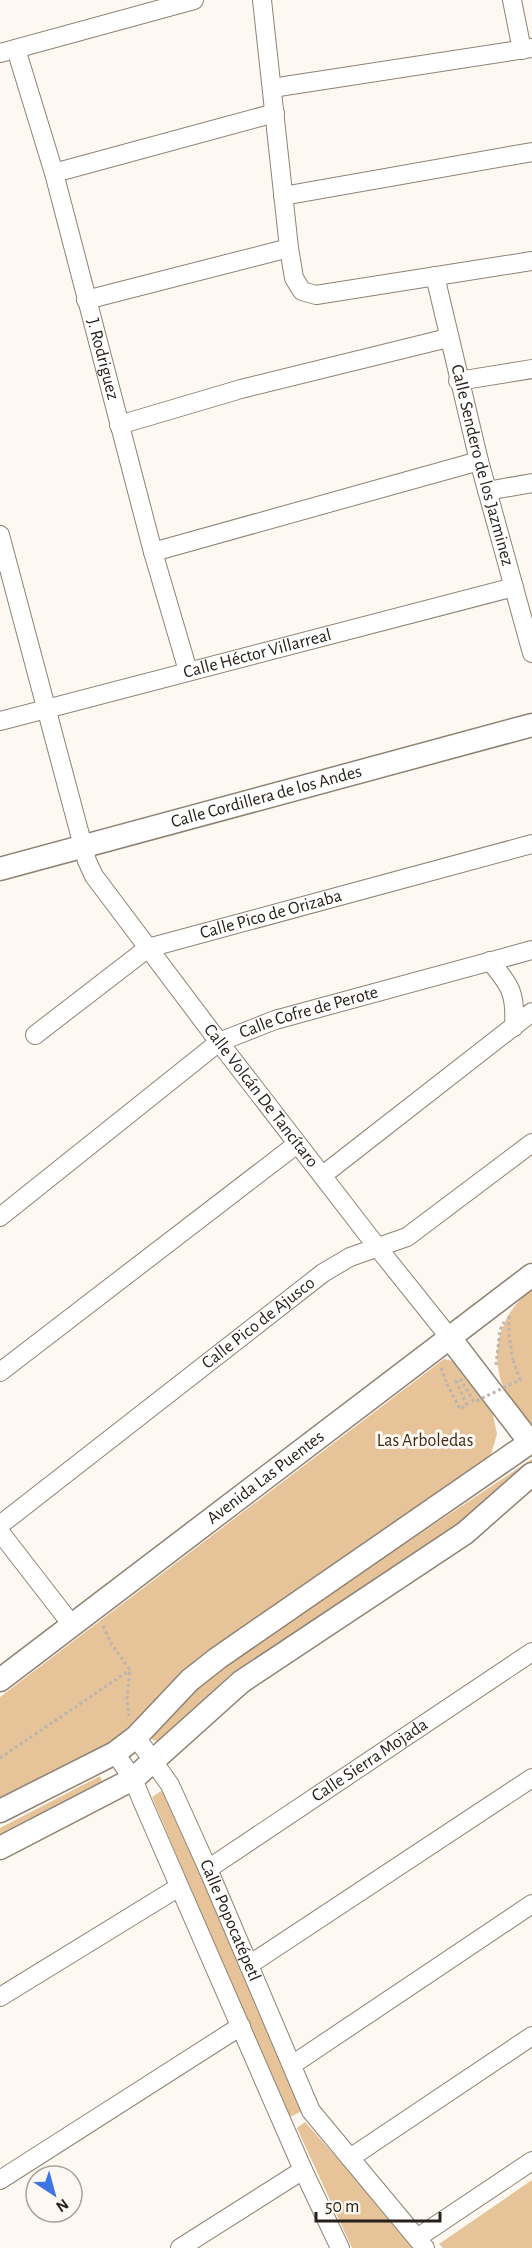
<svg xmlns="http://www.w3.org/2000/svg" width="532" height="2248" viewBox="0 0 532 2248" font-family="'Alegreya Sans',sans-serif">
<rect width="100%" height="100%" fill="#fef8f2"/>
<g fill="#e7c39a">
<path d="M532,1289V1424C486,1388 485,1325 532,1289Z"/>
<path d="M444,1359L453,1361L492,1410L497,1434L490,1458L108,1749L0,1806V1697Z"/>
<path d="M532,1459V1465L455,1526L231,1674L158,1741L153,1740L151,1737L202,1679Z"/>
<path d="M100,1776L103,1785L0,1838V1828Z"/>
<path d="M169,1786L304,2110L288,2118L152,1797Z"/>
<path d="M305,2122L417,2248H352L297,2128Z"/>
<path d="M532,2180V2248H443L439,2244Z"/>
</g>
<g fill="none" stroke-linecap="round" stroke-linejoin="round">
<defs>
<g id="minor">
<path d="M262,0L289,248L294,278L302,291L316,295L532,261"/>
<path d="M512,0L522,50"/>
<path id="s1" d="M16,49L54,173L153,552L188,671"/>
<path d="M0,53L194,0"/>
<path d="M272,88L532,48"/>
<path d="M54,173L275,113"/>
<path d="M283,196L532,152"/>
<path id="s2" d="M435,276L479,461L532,653"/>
<path d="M86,300L289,248"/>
<path d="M458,381L532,369"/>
<path d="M119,425L241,389L448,338"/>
<path d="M487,491L532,483"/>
<path id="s3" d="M0,535L87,861L94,876L219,1042L378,1248L450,1338"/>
<path d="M153,552L479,461"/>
<path id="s4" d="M0,721L514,587"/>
<path d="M490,961C511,986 516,994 514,1027"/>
<path id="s5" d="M35,1035L148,948L532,844"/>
<path d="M323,1175L532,1012"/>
<path id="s6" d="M0,1217L219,1042L275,1020L532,950"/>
<path d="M0,1372L297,1144"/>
<path id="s7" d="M0,1525L323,1273L350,1257L407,1237L532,1143"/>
<path d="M0,1532L72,1625"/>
<path id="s8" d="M136,1737L170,1785L208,1869L311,2111L425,2248"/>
<path d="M115,1753L133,1779L143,1803L303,2170L340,2248"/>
<path id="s9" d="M208,1869L532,1652"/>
<path d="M249,1965L532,1778"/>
<path d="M0,1997L179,1887"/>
<path d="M292,2065L532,1904"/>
<path d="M350,2158L532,2036"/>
<path d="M0,2180L241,2026"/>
<path d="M417,2238L532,2161"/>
<path d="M180,2248L303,2170"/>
</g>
<g id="tertiary">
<path id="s10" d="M0,869L532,725"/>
<path d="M450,1338L529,1441"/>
<path id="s11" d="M0,1680L532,1275"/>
<path d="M0,1811L115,1753L136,1737L190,1680L218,1658L532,1441"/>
<path d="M0,1848L133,1779L241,1682L465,1533L532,1474"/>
</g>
</defs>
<use href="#minor" stroke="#8e8274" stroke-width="20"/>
<use href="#tertiary" stroke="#8e8274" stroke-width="25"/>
<g stroke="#bbb5af" stroke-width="3" stroke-dasharray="3 3" stroke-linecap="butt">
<path d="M509,1316V1335L513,1360"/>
<path d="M496,1365L500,1330L504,1322"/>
<path d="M441,1368L447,1384"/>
<path d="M103,1626L112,1645L130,1670L127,1699L129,1716"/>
<path d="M0,1758L130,1670"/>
</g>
<use href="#minor" stroke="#fff" stroke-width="18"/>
<use href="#tertiary" stroke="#fff" stroke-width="22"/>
<path stroke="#bbb5af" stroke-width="3" stroke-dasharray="3 3" stroke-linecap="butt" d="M447,1384L460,1409L467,1405L456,1381L461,1380L474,1402L520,1380L513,1360"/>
</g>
<g text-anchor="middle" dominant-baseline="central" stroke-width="6" stroke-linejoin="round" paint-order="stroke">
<g font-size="18" fill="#26211b" stroke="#fef8f2">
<text stroke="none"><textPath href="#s1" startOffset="322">J. Rodriguez</textPath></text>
<text stroke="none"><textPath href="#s2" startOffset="195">Calle Sendero de los Jazminez</textPath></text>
<text stroke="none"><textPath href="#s4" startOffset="266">Calle Héctor Villarreal</textPath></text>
<text stroke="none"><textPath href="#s10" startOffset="276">Calle Cordillera de los Andes</textPath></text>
<text stroke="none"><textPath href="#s5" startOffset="270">Calle Pico de Orizaba</textPath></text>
<text stroke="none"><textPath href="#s6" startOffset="375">Calle Cofre de Perote</textPath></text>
<text stroke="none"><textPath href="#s3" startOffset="630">Calle Volcán De Tancítaro</textPath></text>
<text stroke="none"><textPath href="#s7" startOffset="328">Calle Pico de Ajusco</textPath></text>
<text stroke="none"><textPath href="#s11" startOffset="334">Avenida Las Puentes</textPath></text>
<text stroke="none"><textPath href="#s9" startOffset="195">Calle Sierra Mojada</textPath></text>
<text stroke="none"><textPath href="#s8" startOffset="207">Calle Popocatépetl</textPath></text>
</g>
<g font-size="18" fill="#3f2b13" stroke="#fef8f2">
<text x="425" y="1441">Las Arboledas</text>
</g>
</g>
<g transform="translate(54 2194) rotate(144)"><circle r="28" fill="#fef8f2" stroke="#a8a29c" stroke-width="1.5"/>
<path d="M0-4.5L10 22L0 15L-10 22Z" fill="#3d75e4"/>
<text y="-9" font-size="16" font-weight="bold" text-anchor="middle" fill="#26211b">N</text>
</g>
<path d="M316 2212v9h124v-9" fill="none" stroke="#26211b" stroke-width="3"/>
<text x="325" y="2212" font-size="18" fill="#26211b" stroke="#fef8f2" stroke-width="4.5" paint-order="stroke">50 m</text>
</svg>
